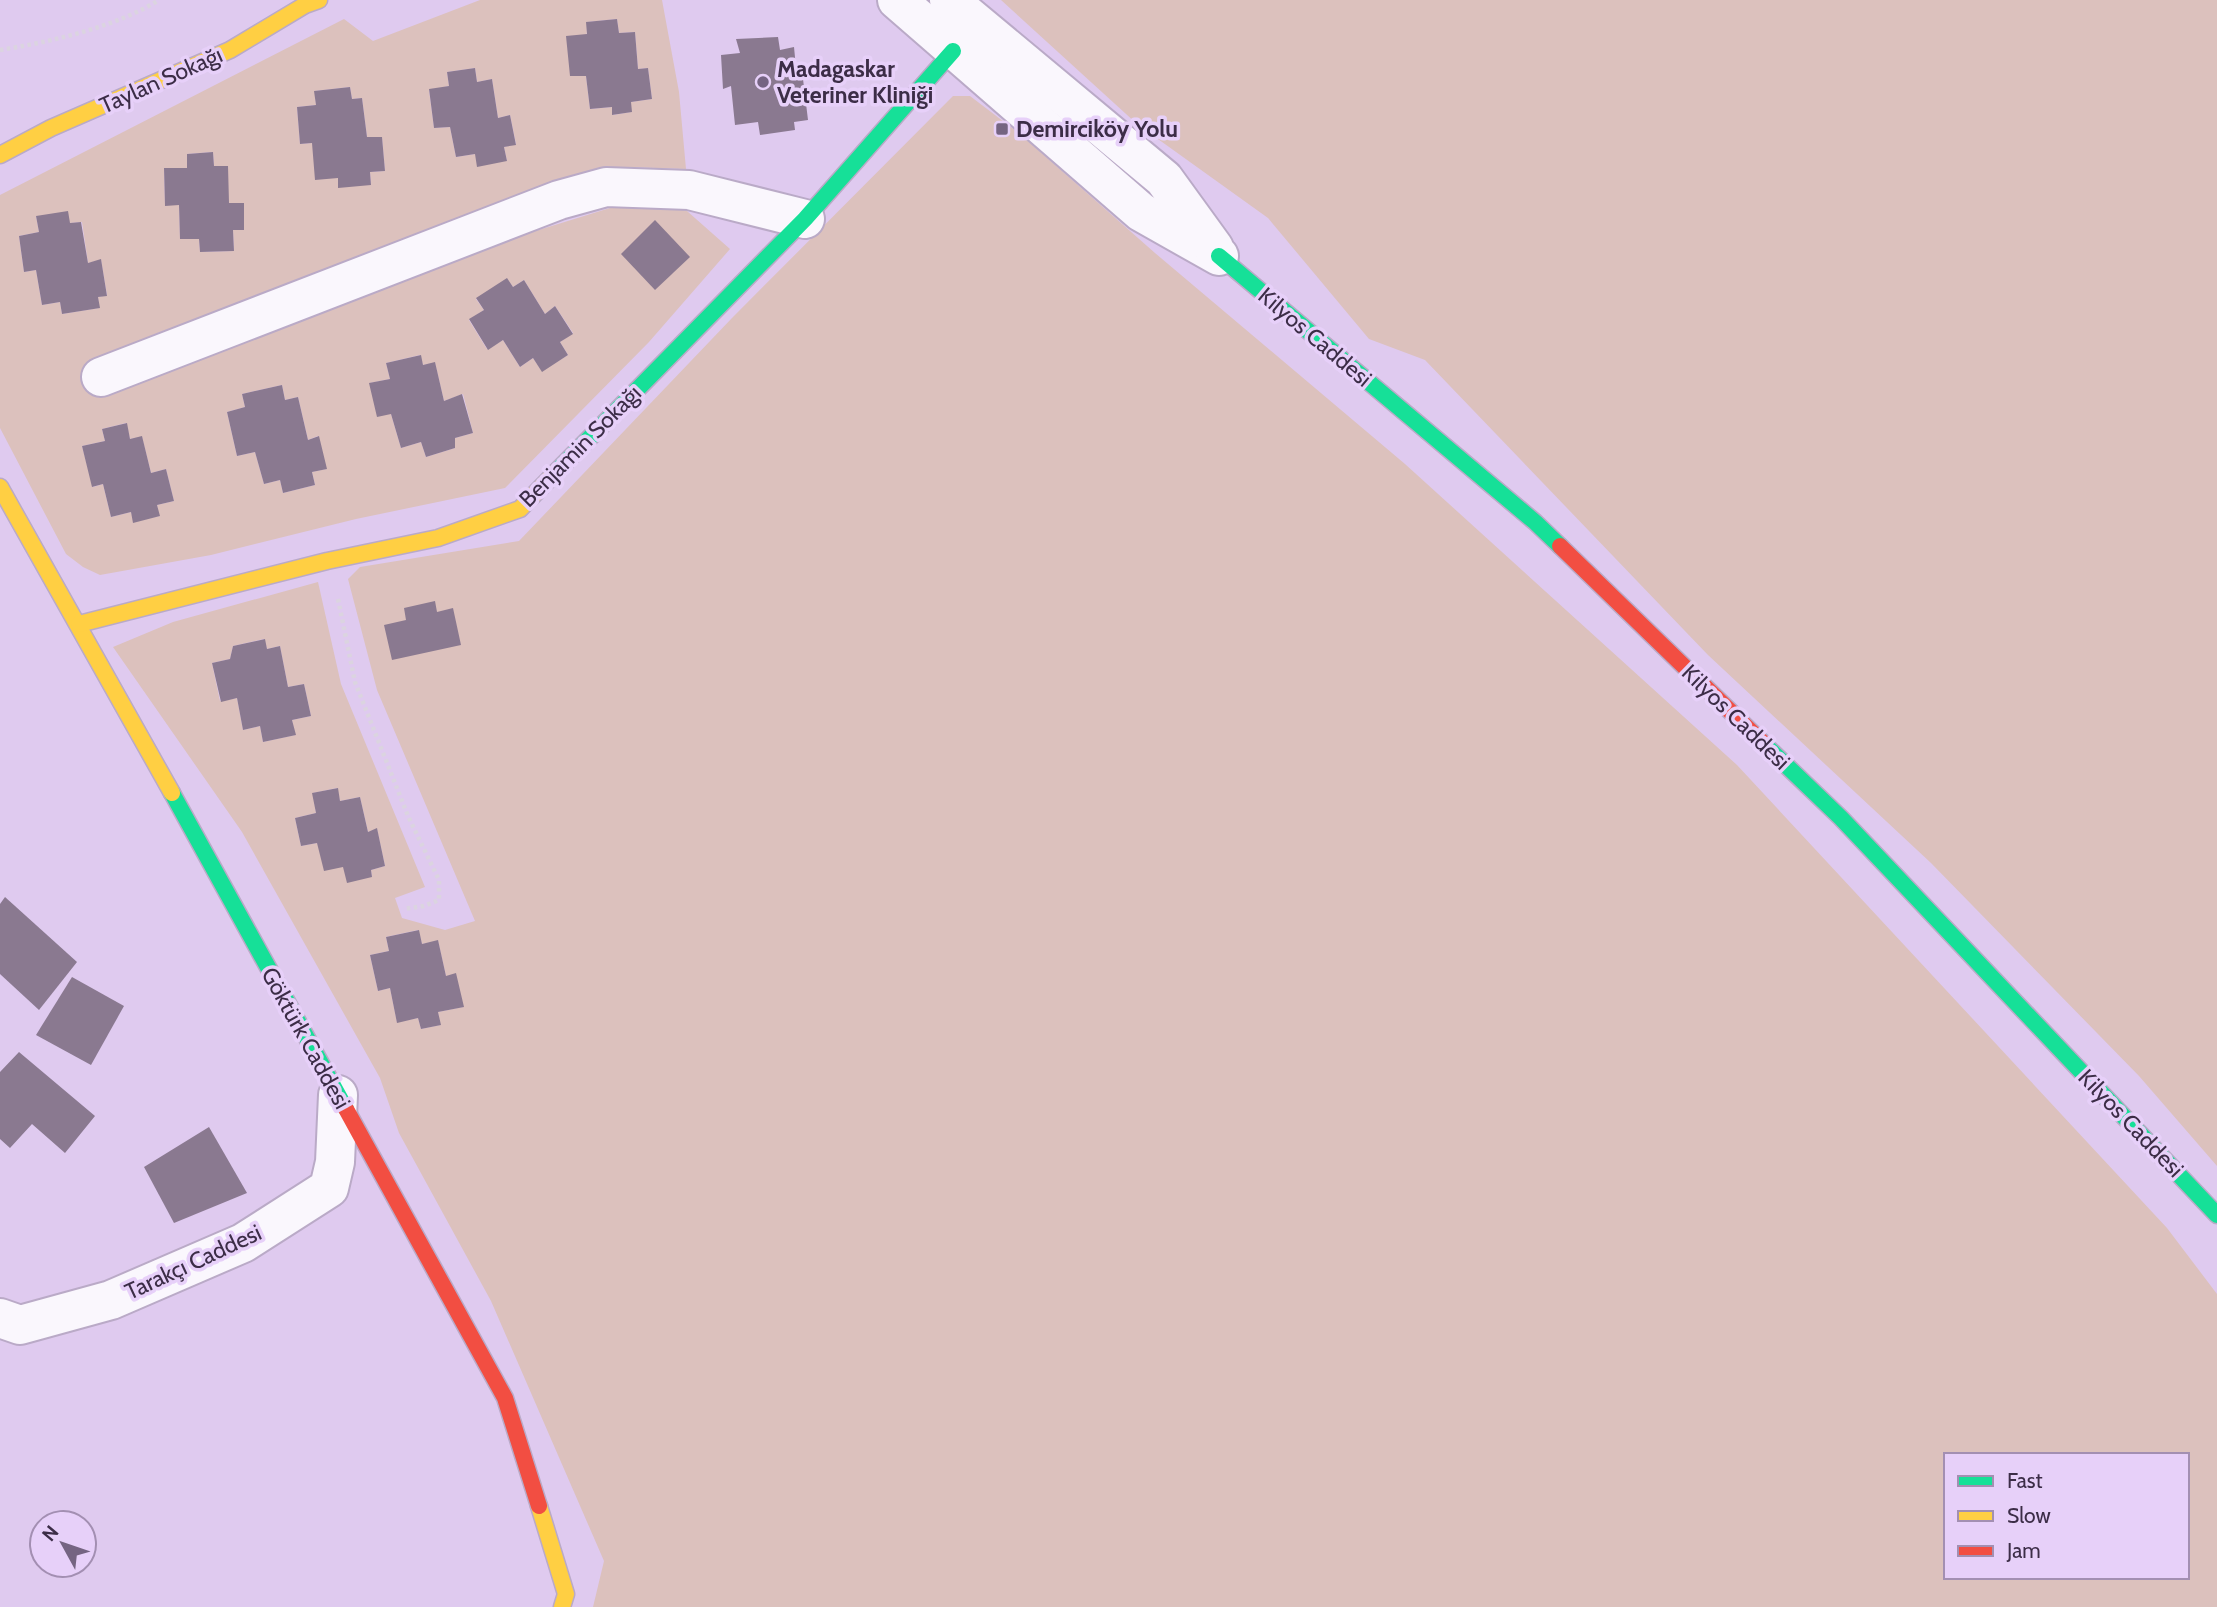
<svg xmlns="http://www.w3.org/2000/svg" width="2217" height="1607" viewBox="0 0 2217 1607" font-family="Cabin,sans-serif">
<rect width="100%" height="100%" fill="#dfcaef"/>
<g fill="#dcc1bd" fill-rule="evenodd">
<path d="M480,0H662L679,92L686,169L626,167L566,184L155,334L89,363L303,317L424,274L529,233L639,199L687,211L730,249L649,342L505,488L356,519L211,555L100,575L83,567L66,554L0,428V195L344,19L373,41ZM617,19L619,33L635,32L638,69L648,68L652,99L631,102V112L613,115L612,107L590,109L586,76L587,22ZM475,68L477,82L492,79L498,118L510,115L516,144L504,147L507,161L475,154L456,157L450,127L434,128L429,90L449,86L447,72ZM350,87L352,99L362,98L367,137L382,138L385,171L370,172L371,184L338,187V178L312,143L300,144L297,107L316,105L315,91ZM213,152L214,166L229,203H244V230H233L234,251L200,252L199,239H180L179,205H165L164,168H187V154ZM36,216L70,223L82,222L88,263L101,260L107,295L98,297L99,308L62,314L60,302L42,305L36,270L24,272L19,236L39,232ZM507,279L513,287L524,280L545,314L555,306L573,333L560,342L568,355L542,371L533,358L520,367L503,340L487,349L469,320L484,310L476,299ZM420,355L423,365L435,363L444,401L463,394L473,433L455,438V448L426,457L421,442L401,448L391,414L370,383L390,379L386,363ZM282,385L285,400L298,397L308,440L318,436L326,469L312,472L315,485L283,493L280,480L264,484L255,452L237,456L227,412L245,407L242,394ZM126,423L130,439L142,437L151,473L166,469L174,501L157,505L159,516L134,522L131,512L111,517L103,484L93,487L82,446L105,441L102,429Z"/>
<path d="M1001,0H2217V1166L2139,1076L1931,863L1708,655L1425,360L1369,339L1268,218L1137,124Z"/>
<path d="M953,96H970L1020,134L1155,253L1405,464L1737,765L2167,1228L2217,1294V1607H593L604,1561L491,1301L399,1133L380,1078L242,832L113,647L173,622L318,582L341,684L425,887L395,898L402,918L445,930L475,921L377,690L348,579L360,567L519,541L732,318ZM264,639L267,649L280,646L288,687L304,684L311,716L292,720L295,735L263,742L260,726L243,730L237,698L220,701L212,663L230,659L233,646ZM337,788L340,801L360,797L368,832L377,829L385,866L371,870L372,877L343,867L317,843L301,846L295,818L316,813L313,793ZM418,930L422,944L438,941L446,976L463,1007L438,1012L440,1025L421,1029L418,1018L397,1022L390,988L378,991L370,955L389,951L386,937ZM1946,1455H2187V1577H1946Z"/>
</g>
<g fill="#8a7990">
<path d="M617,19L619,33L635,32L638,69L648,68L652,99L631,102L632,112L612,115V107L590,109L586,76H570L566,36L587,34L586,22Z"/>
<path d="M778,37L780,50L794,47L797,78L803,79L808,120L794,122L795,130L760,135L758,122L735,125L731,86L723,89L721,55L740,53L736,39Z"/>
<path d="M475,68L477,82L492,79L498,118L510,115L516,145L504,147L507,161L477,167L475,154L456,157L450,127L434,128L429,89L449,86L447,72Z"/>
<path d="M350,87L352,99L362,98L367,137H382L385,171L370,172L371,185L338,188V178L315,180L312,143L300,144L297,107L316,105L314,91Z"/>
<path d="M213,152L214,166H228L229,203H244V230H233L234,251L200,252L199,239H180L179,205L165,206L164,168H187V154Z"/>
<path d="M68,211L70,223L81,222L88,263L101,259L107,296L98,297L100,308L62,314L60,302L42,305L36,270L24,272L19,236L39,232L36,216Z"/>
<path d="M655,220L690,257L655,290L621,254Z"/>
<path d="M507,278L513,287L524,280L545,314L555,306L573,334L560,342L568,355L542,372L533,358L520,367L503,340L488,350L469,319L484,310L476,298Z"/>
<path d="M421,355L423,365L435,362L444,401L462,394L473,433L455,438V448L426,457L421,442L401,448L391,414L377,417L369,383L390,379L386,363Z"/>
<path d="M282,385L285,400L298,397L308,440L319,436L327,469L312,472L315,485L283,493L280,480L264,484L255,452L237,456L227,412L245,407L242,394Z"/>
<path d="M127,423L130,439L142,436L151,473L166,469L174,501L157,505L160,516L133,523L131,512L111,517L103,484L92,487L82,446L105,441L102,429Z"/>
<path d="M435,601L437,612L453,608L461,645L392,660L384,625L406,620L404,608Z"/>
<path d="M265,639L267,649L280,646L288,687L304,684L311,716L292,720L296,735L263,742L260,726L243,730L237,698L221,702L212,663L230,659L233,646Z"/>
<path d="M338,788L340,801L360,797L368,832L377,828L385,866L371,870L372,877L347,883L343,867L324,871L317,843L301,846L295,818L316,813L312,793Z"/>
<path d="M5,897L77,962L39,1010L0,974V904Z"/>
<path d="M419,930L422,944L438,940L446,976L456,973L464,1007L438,1012L441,1025L421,1029L418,1018L397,1023L390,988L378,991L370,955L389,951L386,937Z"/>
<path d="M72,977L124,1006L91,1065L36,1035Z"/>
<path d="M19,1052L95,1116L65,1153L32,1124L10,1148L0,1139V1072Z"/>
<path d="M209,1127L247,1193L174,1223L144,1167Z"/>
</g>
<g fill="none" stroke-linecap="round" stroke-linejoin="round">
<defs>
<g id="street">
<path d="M897,0L1141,212L1219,256"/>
<path d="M949,0L1164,179L1214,248"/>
<path d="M101,377L559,200L606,187L689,190L805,219"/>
<path d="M0,1318L20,1325L111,1300L243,1243L329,1188L335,1162L338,1095"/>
</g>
<g id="fast">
<path d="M1219,256L1535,522L1560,546"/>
<path d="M557,471L805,219L953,51"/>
<path d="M1765,745L1841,818L2217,1215"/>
<path d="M172,793L346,1109"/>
</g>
<g id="slow">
<path d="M0,155L51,128L230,50L305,5L319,0"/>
<path d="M0,487L172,793"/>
<path d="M79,624L327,561L438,538L520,509L557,471"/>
<path d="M539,1506L566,1594L562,1607"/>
</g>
<g id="jam">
<path d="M1560,546L1765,745"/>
<path d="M346,1109L505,1398L539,1506"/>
</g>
</defs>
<use href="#street" stroke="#baaac7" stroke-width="42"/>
<use href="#fast" stroke="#baaac7" stroke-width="19"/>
<use href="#slow" stroke="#baaac7" stroke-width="19"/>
<use href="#jam" stroke="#baaac7" stroke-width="19"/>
<g stroke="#dbd4e0" stroke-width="4.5" stroke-dasharray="3.5 3.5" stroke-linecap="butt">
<path d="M0,50C50,42 116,27 159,0"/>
<path d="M338,599L355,682L408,816L439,880V900L424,906L404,909"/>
</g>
<use href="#street" stroke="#faf7fd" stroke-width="38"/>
<use href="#fast" stroke="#16e098" stroke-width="16"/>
<use href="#slow" stroke="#ffcf43" stroke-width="16"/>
<use href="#jam" stroke="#f24e42" stroke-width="16"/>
</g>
<g fill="#756482" stroke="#e7d0f9" stroke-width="2.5">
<circle cx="763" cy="82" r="7"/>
<rect x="995" y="122" width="14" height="14" rx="3.5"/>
</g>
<g text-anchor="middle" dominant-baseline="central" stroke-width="7" stroke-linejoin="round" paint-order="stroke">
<g font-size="23" font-weight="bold" fill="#3c2d47" stroke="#e7d0f9" text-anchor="start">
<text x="777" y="69">Madagaskar<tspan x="777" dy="26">Veteriner Kliniği</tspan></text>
<text x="1016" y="129">Demirciköy Yolu</text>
</g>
<g font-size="23" fill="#3c2d47" stroke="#e7d0f9">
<text transform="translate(161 80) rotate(-24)">Taylan Sokağı</text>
<text transform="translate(1315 337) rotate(40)">Kilyos Caddesi</text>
<text transform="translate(580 446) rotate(-45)">Benjamin Sokağı</text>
<text transform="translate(1736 717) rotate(44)">Kilyos Caddesi</text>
<text transform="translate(306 1038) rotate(61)">Göktürk Caddesi</text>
<text transform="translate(2131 1123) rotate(46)">Kilyos Caddesi</text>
<text transform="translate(193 1262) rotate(-25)">Tarakçı Caddesi</text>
</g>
</g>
<rect x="1944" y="1453" width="245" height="126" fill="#e7d0f9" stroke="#a38fb2" stroke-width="2"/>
<rect x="1958" y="1476" width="35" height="10" fill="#16e098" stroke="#a38fb2" stroke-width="2"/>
<text x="2007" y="1488" font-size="21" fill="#3c2d47">Fast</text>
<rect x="1958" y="1511" width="35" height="10" fill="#ffcf43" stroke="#a38fb2" stroke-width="2"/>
<text x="2007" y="1523" font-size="21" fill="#3c2d47">Slow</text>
<rect x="1958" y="1546" width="35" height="10" fill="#f24e42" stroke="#a38fb2" stroke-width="2"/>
<text x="2007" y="1558" font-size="21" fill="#3c2d47">Jam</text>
<g transform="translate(63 1544) rotate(310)"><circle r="33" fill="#e7d0f9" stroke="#a38fb2" stroke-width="2"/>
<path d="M0-5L12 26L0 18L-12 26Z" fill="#756482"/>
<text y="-10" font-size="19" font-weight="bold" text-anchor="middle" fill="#3c2d47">N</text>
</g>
</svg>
